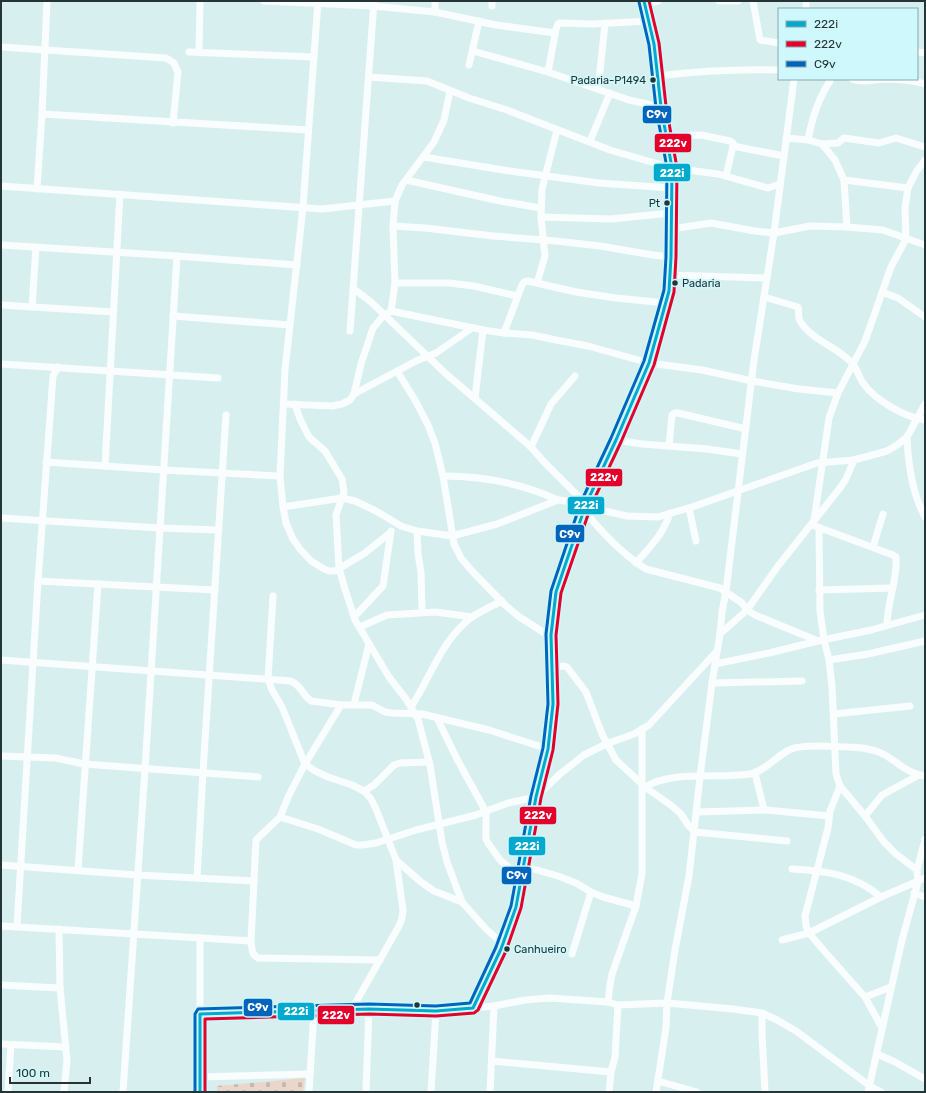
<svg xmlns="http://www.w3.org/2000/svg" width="926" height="1093" viewBox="0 0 926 1093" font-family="Rubik,sans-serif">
<defs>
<pattern id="cemetery-stones" width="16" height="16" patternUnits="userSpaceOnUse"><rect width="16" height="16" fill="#ebd6cb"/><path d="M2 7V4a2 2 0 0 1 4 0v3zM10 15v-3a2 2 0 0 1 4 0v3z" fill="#c9b8af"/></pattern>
</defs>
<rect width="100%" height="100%" fill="#d8eff0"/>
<path fill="url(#cemetery-stones)" d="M305,1078L303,1092H217V1086Z"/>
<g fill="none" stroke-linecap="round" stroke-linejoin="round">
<g stroke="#f9fdfd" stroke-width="7">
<path d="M264,1L373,6L435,12L496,25L555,33"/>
<path d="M318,1L303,207L285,370L280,476L283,507L286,523L293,539L300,549L311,561L324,569L329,571H335L365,553L390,533"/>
<path d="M719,1H738"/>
<path d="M753,1L760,40L779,43"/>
<path d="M806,1V9"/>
<path d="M645,4L658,1"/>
<path d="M492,6V1"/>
<path d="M435,12V1"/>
<path d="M1,47L166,58L174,63L178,72L173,123"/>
<path d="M473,51L548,72L629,100L661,107"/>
<path d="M189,52L313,57"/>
<path d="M199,52L200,1"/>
<path d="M917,52L925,53"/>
<path d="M469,65L479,21"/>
<path d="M548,72L556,29L558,24L560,23L593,24L649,21"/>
<path d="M658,76C698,71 739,69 779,70"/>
<path d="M369,77L427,81L469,98L507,110L610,150L672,168L718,174L768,188L780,184"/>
<path d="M852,79C861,83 873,80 883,79C897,79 912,80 925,84"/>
<path d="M598,89L605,24"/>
<path d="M42,114L308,130"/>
<path d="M667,136L701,135L730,141L733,143V146L726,176"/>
<path d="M786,138L808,140L822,144L838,143L844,138L879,143L896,138L925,147"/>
<path d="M808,140C812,118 818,99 830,81"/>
<path d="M590,141L610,93"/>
<path d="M822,144L835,160L844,180L847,227"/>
<path d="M733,146L784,156"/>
<path d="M424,157L503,170L599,183L671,188"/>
<path d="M406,180L500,201L541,208"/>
<path d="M844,180L908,188"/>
<path d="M1,186L322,209L395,201"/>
<path d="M37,189L42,114L47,1"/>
<path d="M541,217L611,219L671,213"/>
<path d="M393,226L425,228L493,236L556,241L600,246L653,255L671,257"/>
<path d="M671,229L711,223L755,231L774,233L810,226L847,227L883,230L925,245"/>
<path d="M1,245L177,256L297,265"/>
<path d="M669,275L767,278"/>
<path d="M395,283H449L474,286L517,296"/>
<path d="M537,283L545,256L541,217L542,189L557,130"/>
<path d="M354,289L371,302L445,373L531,447L543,461L586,504"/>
<path d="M882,292L898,298L925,317"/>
<path d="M764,297L798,307C800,311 797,317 800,321C812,341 838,347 853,364C857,369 859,377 863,383C875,400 904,417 925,420"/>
<path d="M1,305L113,312"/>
<path d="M32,307L36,247"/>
<path d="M391,311L483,330L504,333L532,335L561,341L588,346L649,363L702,370L752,381L799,389L838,393"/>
<path d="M173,316L290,325"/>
<path d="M350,331L374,1"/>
<path d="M504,333L522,285L524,282L528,281L576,292L616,298L666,303"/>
<path d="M1,364L218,378"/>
<path d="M397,371L415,400L428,425L435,443L443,476L454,544L461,558L472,571L505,605L518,616L546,634L551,635"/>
<path d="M354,394L416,361L436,353L472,328"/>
<path d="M475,398L483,330"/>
<path d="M284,404L332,406L342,404L350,400L354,394L361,364L373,328L384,315L391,311L395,283L393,226L395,201L402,185L434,142L444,120L450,91"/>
<path d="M295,404L300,419L309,437L325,451L342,479L344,492L336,515L339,568L345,589L355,620L389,677L406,699L418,719L430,765L442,842L447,862L462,902L486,929L503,944"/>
<path d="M907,437C908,464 912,493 925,517"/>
<path d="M616,440L642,444L707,449L742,454"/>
<path d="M669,446L672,415L675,413H678L746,429"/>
<path d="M531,447L551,404L575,376"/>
<path d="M46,462L163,470L280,476"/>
<path d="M105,466L120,194"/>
<path d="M443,476C482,476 523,484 558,500"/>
<path d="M283,507L342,498L355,501L376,511L401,526L417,531L452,536L497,524L558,500L586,504L605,511L627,516L658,517L692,507L817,463L854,460L887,451L897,445L907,437L925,404"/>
<path d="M689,508L696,541"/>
<path d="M584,510C602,533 621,553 646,569L720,588L742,603L747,610L755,615L818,641L871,630L925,615"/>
<path d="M1,518L159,528L219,530"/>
<path d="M814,521L829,418L838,393L865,341L891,267L906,239L905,208L908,188L916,172L925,160"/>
<path d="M815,526L893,555L896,557C898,579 887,602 887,625"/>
<path d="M819,528L820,611L824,640L829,660L832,687L836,774L840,786L865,816L884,842L896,854L917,870"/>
<path d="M417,531L418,554L421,572L422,612"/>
<path d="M873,547L883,514"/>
<path d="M636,563C650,547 664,533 670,513"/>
<path d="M38,581L215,590"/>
<path d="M819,590L892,588"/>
<path d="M273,596L268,679L272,690L282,707L305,764L315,771L328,777L352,785L364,791L371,799L376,809L396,860L421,882L434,891L462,902"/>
<path d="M354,617L383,586L391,531"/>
<path d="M360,627L387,615L436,612L472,617"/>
<path d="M720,634L747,610L778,566L840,488L846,479L854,460"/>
<path d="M1,660L291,681C302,686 302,695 311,701L341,705H372L385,712L392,713L422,714L489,730L548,749"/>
<path d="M829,660L868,654L925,641"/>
<path d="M715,664L769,653L818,641"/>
<path d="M552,670C557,668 562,664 567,667L586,692L602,734L616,760L645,787L672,806L681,814L688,825L695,832L787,841"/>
<path d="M712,683L802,681"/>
<path d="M354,704L369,644"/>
<path d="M411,707C431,677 441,640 472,617C481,611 492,606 502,601"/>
<path d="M834,714L910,706"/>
<path d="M437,718L457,759L486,812V839L488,843L500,860L512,870L521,880"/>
<path d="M1,756L55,758L84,764L258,777"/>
<path d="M755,773L764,810"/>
<path d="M840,786L830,811L828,828L805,916L806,926L809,933L825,952L865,997L882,1028"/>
<path d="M645,787C673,770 718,779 750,774C763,772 777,756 789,750C801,743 846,747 862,748C869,749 878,751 885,755C899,763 908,774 925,776"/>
<path d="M364,791L374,785L394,765L400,763L429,762"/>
<path d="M697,812L766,810L829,816"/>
<path d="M865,816L882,795L919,775"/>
<path d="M280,817L318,829L356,845H363L376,843L416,830L476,815L508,803L536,797L560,774L584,755L606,744L634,734L649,725L716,652"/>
<path d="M1,865L137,875L254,881"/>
<path d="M523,866L558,876L576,883L591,892L603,897L636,906"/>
<path d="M792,869C827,871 853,874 881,897"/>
<path d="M78,870C84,775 92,680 98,584"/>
<path d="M197,878L203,772L226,415"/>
<path d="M914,893L925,897"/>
<path d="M1,926L251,941L256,840L280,817L289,795L305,764L341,705"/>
<path d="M17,926L38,581L53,376L58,367"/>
<path d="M59,929L60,988L67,1060L64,1092"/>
<path d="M782,940L809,933L881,897L925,878"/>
<path d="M251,941C252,948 251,954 258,958L380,960"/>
<path d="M572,954L591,892"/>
<path d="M1,985L60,988"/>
<path d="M865,997L891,987"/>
<path d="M608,1002L610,985L612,974L636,906L642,874V729"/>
<path d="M473,1008L494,1006L525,1000L550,998L608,1002L618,1005L667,1003L733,1009L762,1013L777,1020L796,1031L870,1086L881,1092"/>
<path d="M352,1009L399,926L402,918L403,910L396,860"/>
<path d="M762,1013V1033L765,1092"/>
<path d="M200,1014L369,1009L436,1011L473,1008L501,949L516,907L536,797L548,749L551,727L553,704L551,635L556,592L586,504L616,440L649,363L669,291L671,257L672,168L661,107L654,44L644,1"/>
<path d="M1,1044L65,1047"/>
<path d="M877,1054L895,1062L925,1079"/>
<path d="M492,1061L611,1072"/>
<path d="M200,1077L310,1074"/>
<path d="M658,1081L697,1092"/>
<path d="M8,1092L11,1045"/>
<path d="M123,1092L145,769L177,256"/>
<path d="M200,1092V938"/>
<path d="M309,1092L314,1011"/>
<path d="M366,1092L369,1009"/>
<path d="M431,1092L436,1011"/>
<path d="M490,1092L494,1006"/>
<path d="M609,1092L611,1072L615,1057L618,1005"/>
<path d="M656,1092L666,1028L667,1003L675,950L689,876L700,777L712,683L720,634L722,612L726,591L754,360L774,233L794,79"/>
<path d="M868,1092L902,940L918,882L917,870L925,839"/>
</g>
<defs>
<path id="bus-1" d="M200,1092V1014L369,1009L436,1011L473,1008L501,949L516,907L536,797L548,749L553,704L551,635L556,592L586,504L616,440L649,363L669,291L671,257L672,168L661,107L654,44L644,1"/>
<path id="bus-2" d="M205,1092V1019L369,1014L436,1016L474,1013L478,1010L506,951L521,908L541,798L553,750L558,704L556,635L561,593L591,506L621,442L654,365L674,292L676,257L677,168L666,106L659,43L649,1"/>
<path id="bus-3" d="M195,1092V1014L198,1009L369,1004L436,1006L470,1003L496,947L511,906L531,796L543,748L548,704L546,634L551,591L581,502L611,438L644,361L664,290L666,257L667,168L656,108L649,45L639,2"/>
</defs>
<use href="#bus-1" stroke="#cef8fb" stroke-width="6"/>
<use href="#bus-2" stroke="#cef8fb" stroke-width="6"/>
<use href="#bus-3" stroke="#cef8fb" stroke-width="6"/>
<use href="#bus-1" stroke="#00a9ce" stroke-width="3"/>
<use href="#bus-2" stroke="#e4002b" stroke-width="3"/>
<use href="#bus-3" stroke="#0065bd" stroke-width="3"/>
</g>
<g fill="#253537" stroke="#cef8fb" stroke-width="1.5">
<circle cx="653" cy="80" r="3.5"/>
<circle cx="667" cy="203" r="3.5"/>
<circle cx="675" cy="283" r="3.5"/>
<circle cx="507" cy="949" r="3.5"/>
<circle cx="417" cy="1005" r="3.5"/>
</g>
<g text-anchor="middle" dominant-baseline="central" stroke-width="3.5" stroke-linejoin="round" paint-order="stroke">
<g font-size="11" fill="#253537" stroke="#cef8fb" text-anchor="end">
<text x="646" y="80">Padaria-P1494</text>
<text x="660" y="203">Pt</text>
<text x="682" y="283" text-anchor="start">Padaria</text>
<text x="514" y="949" text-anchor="start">Canhueiro</text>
</g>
</g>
<g stroke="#cef8fb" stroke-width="1.5">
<rect x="642" y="105" width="30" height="19" rx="4" fill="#0065bd"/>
<rect x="654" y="133" width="38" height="20" rx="4" fill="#e4002b"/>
<rect x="653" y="163" width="38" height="19" rx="4" fill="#00a9ce"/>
<rect x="585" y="468" width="38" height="19" rx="4" fill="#e4002b"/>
<rect x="567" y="496" width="38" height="19" rx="4" fill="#00a9ce"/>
<rect x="555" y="524" width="30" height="19" rx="4" fill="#0065bd"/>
<rect x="519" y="806" width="38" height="19" rx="4" fill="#e4002b"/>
<rect x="508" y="836" width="38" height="20" rx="4" fill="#00a9ce"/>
<rect x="501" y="866" width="31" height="19" rx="4" fill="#0065bd"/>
<rect x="243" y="998" width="30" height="19" rx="4" fill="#0065bd"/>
<rect x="277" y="1002" width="38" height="19" rx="4" fill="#00a9ce"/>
<rect x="317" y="1005" width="38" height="20" rx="4" fill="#e4002b"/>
</g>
<g font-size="11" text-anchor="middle" font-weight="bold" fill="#fff">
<text x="657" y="118">C9v</text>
<text x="673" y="147">222v</text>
<text x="672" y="177">222i</text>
<text x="604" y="481">222v</text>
<text x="586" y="509">222i</text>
<text x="570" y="538">C9v</text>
<text x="538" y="819">222v</text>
<text x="527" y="850">222i</text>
<text x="517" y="879">C9v</text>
<text x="258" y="1011">C9v</text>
<text x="296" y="1015">222i</text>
<text x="336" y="1019">222v</text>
</g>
<rect width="926" height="1093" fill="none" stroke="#253537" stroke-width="4"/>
<rect x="778" y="8" width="140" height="72" fill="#cef8fb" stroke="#8aaaad"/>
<rect x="786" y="21" width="20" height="6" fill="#00a9ce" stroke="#8aaaad"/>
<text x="814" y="28" font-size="12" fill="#253537">222i</text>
<rect x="786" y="41" width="20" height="6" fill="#e4002b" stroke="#8aaaad"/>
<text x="814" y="48" font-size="12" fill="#253537">222v</text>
<rect x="786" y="61" width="20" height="6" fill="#0065bd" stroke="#8aaaad"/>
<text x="814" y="68" font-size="12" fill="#253537">C9v</text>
<path d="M10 1077v6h80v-6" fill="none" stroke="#253537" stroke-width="2"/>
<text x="16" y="1077" font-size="12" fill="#253537" stroke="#cef8fb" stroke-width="3" paint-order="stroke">100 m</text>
</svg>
